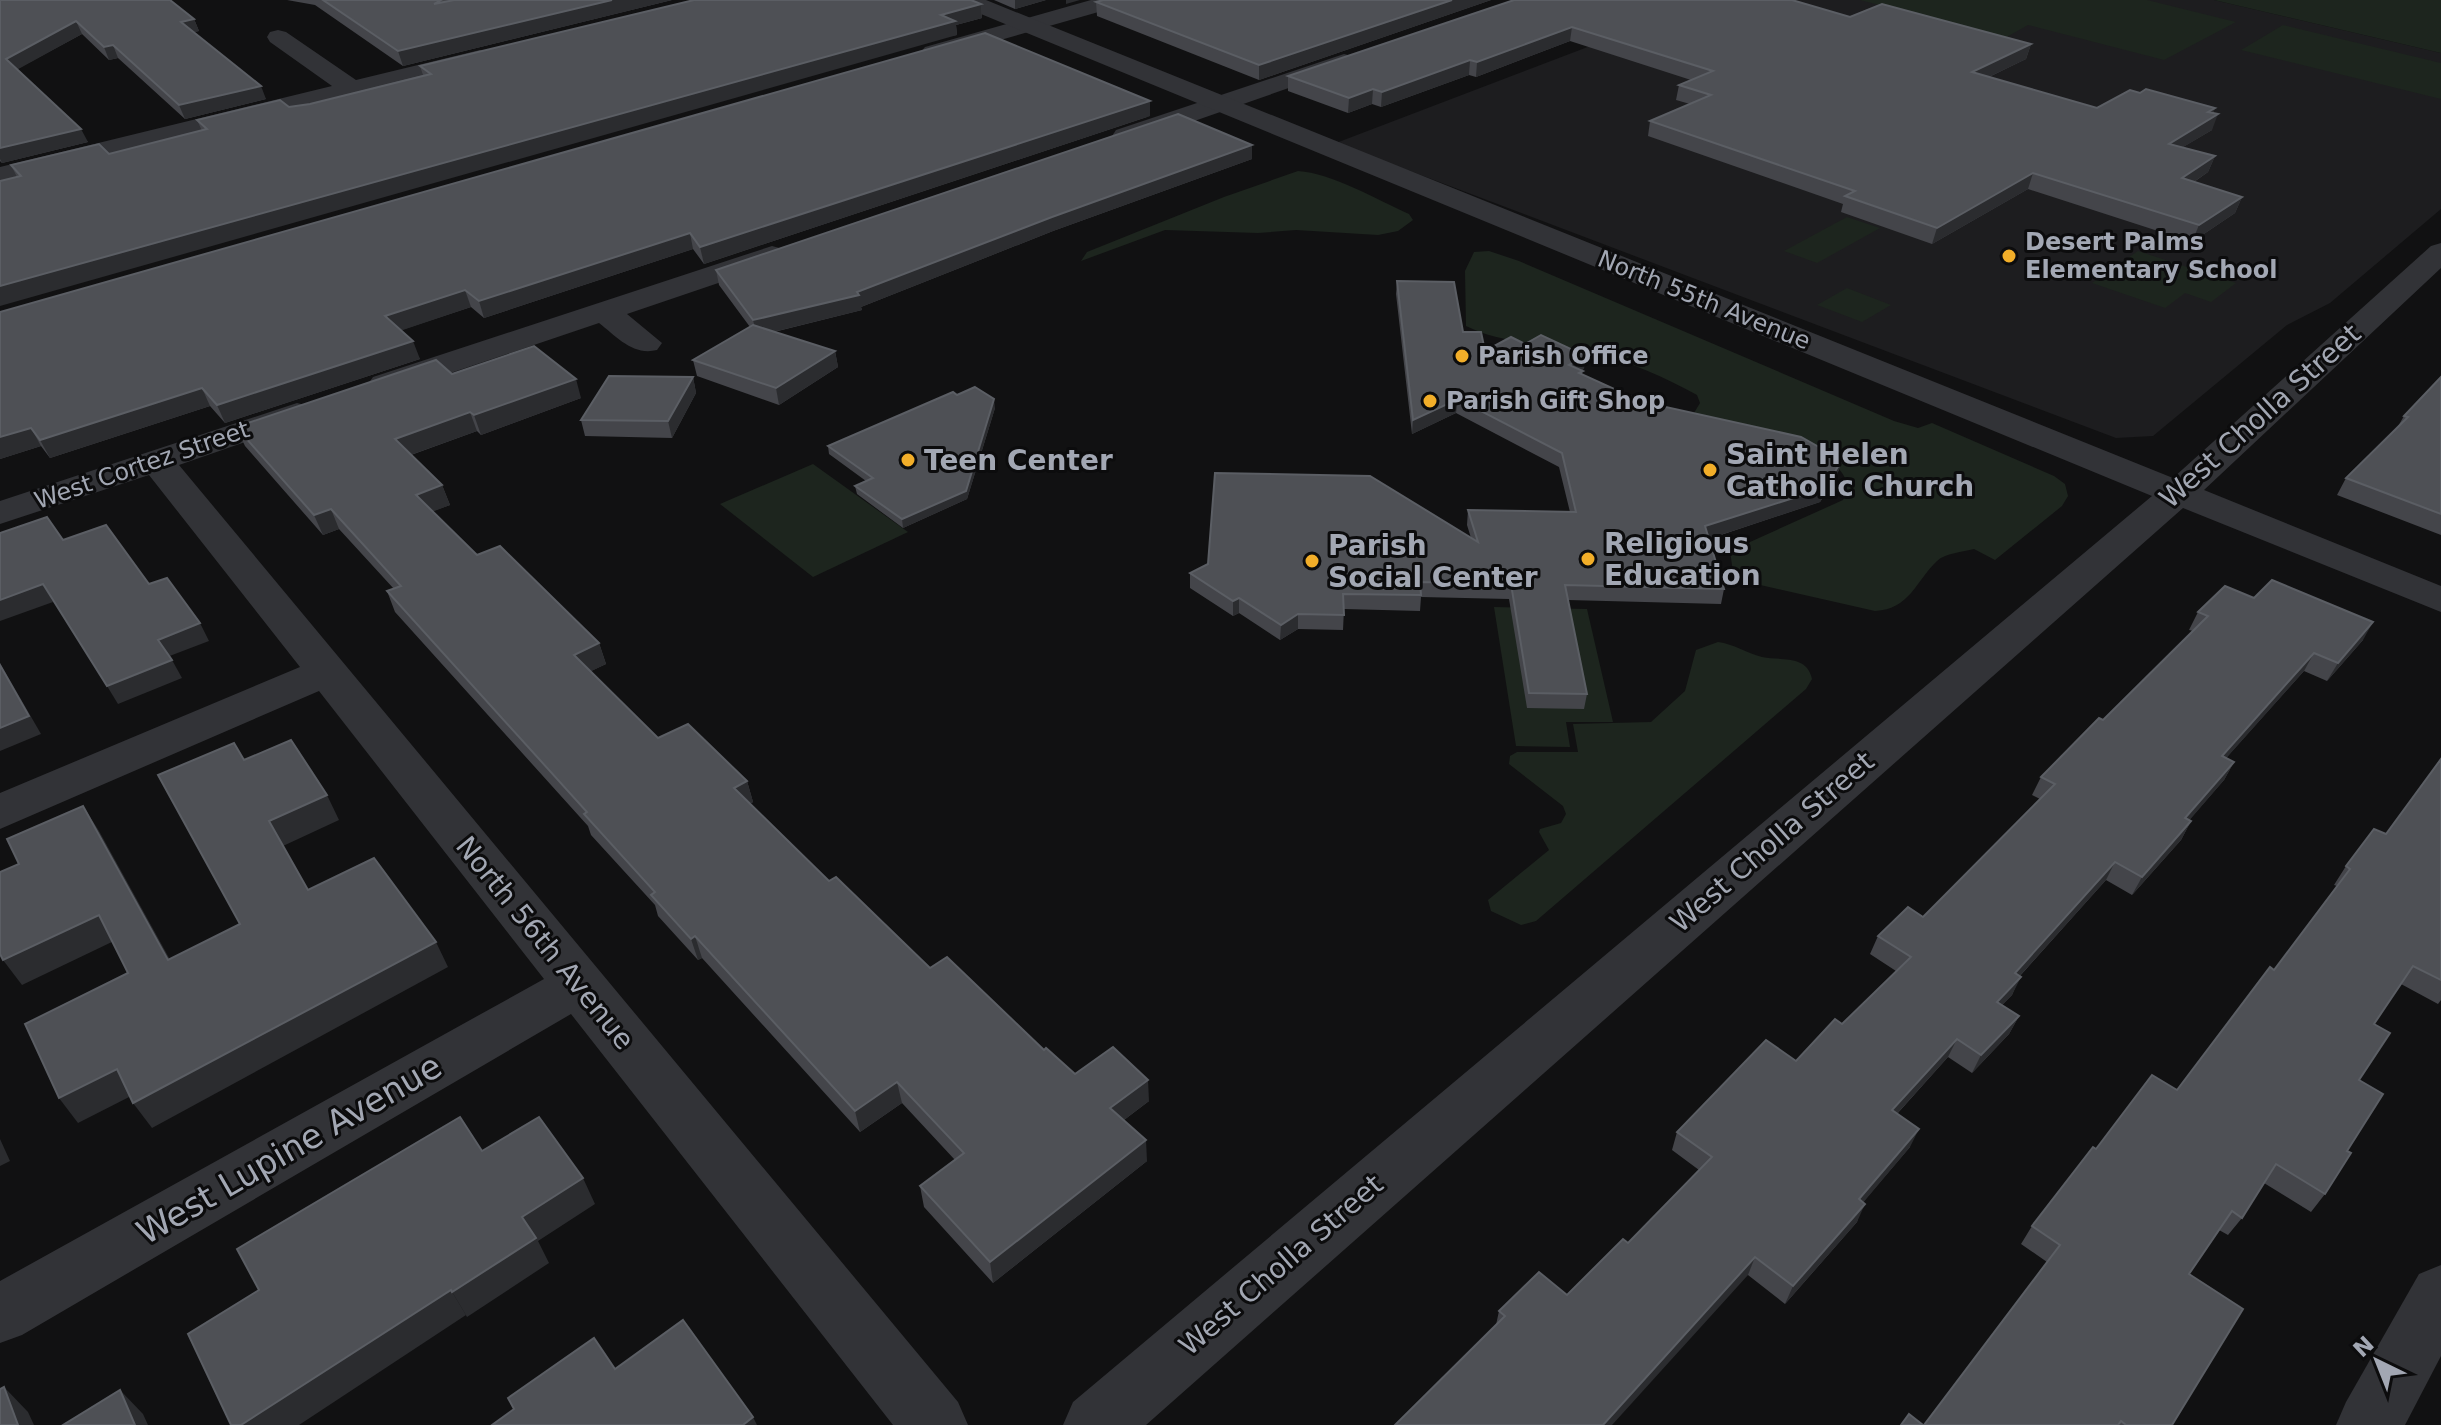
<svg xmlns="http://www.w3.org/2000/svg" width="2441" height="1425" viewBox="0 0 2441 1425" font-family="'DejaVu Sans',sans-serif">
<rect width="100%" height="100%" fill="#111112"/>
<path fill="#1d1d1f" d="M1711,0H2214L2441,53V209L2330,303L2287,325L2153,436L2116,438L1336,143Z"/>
<g fill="#1d251e">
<path d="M1860,0H2147L2236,22L2164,60L2028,25L2005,38Z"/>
<path d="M2214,0H2441V53Z"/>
<path d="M2283,25L2441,63V99L2241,50Z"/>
<path d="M1298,171C1331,173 1378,200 1409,214L1413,220L1398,231L1378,235L1296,230L1258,233L1165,230L1081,261L1087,252L1224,197Z"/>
<path d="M1847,217L1880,228L1817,263L1784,251Z"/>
<path d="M1489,251L1519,261L1894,421L1918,428L1932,423L2054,476L2065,484L2068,496L2062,506L1995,560L1974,549C1963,552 1945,553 1937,561C1915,582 1910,609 1875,611L1734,579L1730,551L1843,500C1849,487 1848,479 1838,468L1694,413L1700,403L1697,395C1667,378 1627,361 1593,352C1551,342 1506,346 1466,326L1465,271L1474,252Z"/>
<path d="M2138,251L2236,283L2211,302L2185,293L2165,308L2092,283Z"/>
<path d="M1847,288L1891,305L1862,322L1817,305Z"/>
<path d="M813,464L908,532L813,577L720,504Z"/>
<path d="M1494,607L1587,609L1613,722H1566L1570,747L1516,746Z"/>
<path d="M1718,642C1734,644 1746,653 1762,657C1780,661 1807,654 1812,679L1806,689L1536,921L1521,925L1491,911L1488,900L1549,850L1539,832L1540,829L1561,823L1566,814L1563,806L1509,764L1510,756L1517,752H1578L1573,724L1651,722L1685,691L1696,650Z"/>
</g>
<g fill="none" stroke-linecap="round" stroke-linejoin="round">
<g fill="#323337" fill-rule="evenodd">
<path d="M1091,0H1126L1123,5L941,57H925L921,52L925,47Z"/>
<path d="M278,30L286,32L356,80L480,50L488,52L492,57L488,62L0,183V167L332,86L270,42L267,37L270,32Z"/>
<path d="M1344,54L1352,56L1356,61L1352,66L1134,142H1116L1112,136L1116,130Z"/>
<path d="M772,246L783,249L787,255L783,261L627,314L662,343L657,350C633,356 617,337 599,323L397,391L385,394L373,391L368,384L373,377Z"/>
<path d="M297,403L309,406L314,413L309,420L179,465L958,1402L968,1425H893L571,1014L22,1335L0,1343V1281L544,979L319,691L0,829V793L300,667L149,475L0,524V501Z"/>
<path d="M2441,1265V1356L2405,1425H2336L2346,1402L2419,1274Z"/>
</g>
<path fill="#323337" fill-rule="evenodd" d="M956,0H986L2173,478L2431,246L2441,243V268L2204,490L2441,586V612L2183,508L1146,1425H1063L1073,1402L2152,496L959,5Z"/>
</g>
<g fill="#44454a">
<path d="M0,0L194,19L199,31L194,32L266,99L185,119L118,58L109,60L82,34L17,69L88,142L2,163L0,161Z"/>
<path d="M287,0H672L403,66L315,5Z"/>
<path d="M994,0H1046L1015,9Z"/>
<path d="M1103,0H1491L1259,80L1097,16L1096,2Z"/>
<path d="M1514,0L1850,17L2031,44L2026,59L1989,77L2097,108L2140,93L2215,108L2213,113L2212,130L2183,147L2215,156L2208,172L2194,182L2242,197L2235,213L2192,242L2028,189L1932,244L1841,212L1843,204L1648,136L1650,121L1690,104L1676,100L1679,85L1691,80L1570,41L1476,77L1469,75L1381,107L1372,104L1348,113L1288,91V76Z"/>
<path d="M981,4L982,18L956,25L957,35L17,177L11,165L109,154L202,131L197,120L310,104L423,75L420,66Z"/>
<path d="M1150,116L704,264L693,249L484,318L471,307L401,330L420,359L225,423L210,406L50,458L41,446L0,459V312Z"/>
<path d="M1252,145V159L1053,231L861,307L862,310L774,332L835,351L838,367L779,405L697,376L693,360L750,327L719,285L716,270Z"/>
<path d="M1397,281L1463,332L1485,351L1525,344L1586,356L1582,374L1660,410L1842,460L1837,475L1820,502L1709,539L1724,589L1721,604L1568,600L1587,694L1584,709L1527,708L1509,599L1421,597L1420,611L1344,609L1343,630L1298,629L1280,640L1239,613L1233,616L1190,588V573L1471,538L1467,525L1468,510L1570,512L1559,467L1456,413L1412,434L1396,294Z"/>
<path d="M452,374L581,398L481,435L477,431L411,455L442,485L450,505L433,511L477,555L599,643L606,664L591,671L658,738L747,781L753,802L750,804L829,881L930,968L1044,1050L1075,1074L1149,1101L1124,1120L1147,1161L993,1283L924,1207L920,1186L955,1160L902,1103L860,1132L702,958L698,960L658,916L655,905L591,835L588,826L395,612L387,591L394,589L339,529L323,535L245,446L236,427Z"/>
<path d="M693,377L696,393L672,438L585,436L581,420Z"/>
<path d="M2441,377V535L2337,495L2346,478L2397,428L2404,416Z"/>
<path d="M957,395L995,408L967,499L903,528L857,494L855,486L866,481L829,454L828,446Z"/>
<path d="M2254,598L2363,640L2327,681L2304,671L2226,758L2234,762L2224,780L2189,820L2191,821L2181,840L2132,895L2106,880L2020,976L2012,995L2002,1005L2019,1016L2009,1034L1972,1073L1948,1057L1897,1114L1910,1147L1863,1202L1857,1222L1785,1304L1748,1275L1496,1325L1499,1311L1567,1295L1628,1243L1699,1170L1672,1150L1677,1132L1796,1061L1842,1024L1896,971L1870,954L1878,936L1923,917L2040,799L2032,795L2041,777L2103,720L2193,631L2189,630L2198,612Z"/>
<path d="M2441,759V1000L2438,1004L2401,984L2374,1024L2359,1080L2347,1151L2325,1194L2311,1212L2264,1183L2242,1218L2228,1235L2219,1230L2189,1274L2172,1425H1924L2047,1262L2021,1244L2032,1226L2096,1149L2177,1090L2274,970L2337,886L2334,885L2346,866L2386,834Z"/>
</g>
<g fill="#2b2c2f">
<path d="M612,0H672L403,66L398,51Z"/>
<path d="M1015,0H1046L1015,9Z"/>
<path d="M1066,0H1080L1066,4Z"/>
<path d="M1452,0H1491L1259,80V65Z"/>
<path d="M981,4L982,18L956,25L957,35L0,306V286Z"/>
<path d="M194,19L199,31L186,34L181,22Z"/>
<path d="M76,21L82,34L13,72L6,59Z"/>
<path d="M1572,27L1570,41L1476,77L1477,62Z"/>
<path d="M2031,44L2026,59L1968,87L1972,72Z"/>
<path d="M113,45L118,58L109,60L104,47Z"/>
<path d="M1470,60L1469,75L1381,107L1382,92Z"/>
<path d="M261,86L266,99L185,119L179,105Z"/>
<path d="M1373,89L1372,104L1348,113L1349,98Z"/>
<path d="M1150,101V116L704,264L700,247Z"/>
<path d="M2215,108L2211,119L2218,114L2212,130L2163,159L2169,144L2208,112Z"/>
<path d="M81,129L88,142L2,163L0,159V148Z"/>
<path d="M1252,145V159L1053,231L861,307L862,310L757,336L753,320L857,292L1052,217Z"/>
<path d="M2215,156L2208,172L2176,194L2182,178Z"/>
<path d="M2033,173L2028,189L1932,244L1937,228Z"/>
<path d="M2242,197L2235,213L2192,242L2199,225Z"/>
<path d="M690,233L693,249L484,318L479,301Z"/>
<path d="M465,290L471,307L391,334L385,316Z"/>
<path d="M413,341L420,359L225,423L217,405Z"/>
<path d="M835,351L838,367L779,405L776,388Z"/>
<path d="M1586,356L1584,369L1567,379L1569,365Z"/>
<path d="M693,377L696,393L672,438L668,421Z"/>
<path d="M576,379L581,398L481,435L474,415Z"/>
<path d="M202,388L210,406L50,458L40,440Z"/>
<path d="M994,399L995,408L967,499L903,528L902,519Z"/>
<path d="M1458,399L1456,413L1412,434L1413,420Z"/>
<path d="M470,412L477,431L402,458L395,439Z"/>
<path d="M31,428L41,446L0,459V437Z"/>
<path d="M1842,460L1837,475L1820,502L1702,541L1705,526Z"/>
<path d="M442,485L450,505L424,515L416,495Z"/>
<path d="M331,509L339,529L323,535L314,515Z"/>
<path d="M43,584L53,602L0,621V600Z"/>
<path d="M1239,598V613L1233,616V601Z"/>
<path d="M1298,614V629L1280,640L1281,625Z"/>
<path d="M2373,622L2363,640L2327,681L2338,663Z"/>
<path d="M200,623L209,641L167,657L158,640Z"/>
<path d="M599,643L606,664L581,676L574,655Z"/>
<path d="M2314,653L2304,671L2212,774L2222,756Z"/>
<path d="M172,660L182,678L118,704L107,686Z"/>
<path d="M0,663L41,734L0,751Z"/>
<path d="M2234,762L2224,780L2175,837L2185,818Z"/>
<path d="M747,781L753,802L739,809L734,788Z"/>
<path d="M327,795L339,820L283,846L269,821Z"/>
<path d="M83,806L99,831L184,985L168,960Z"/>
<path d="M2191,821L2181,840L2132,895L2142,877Z"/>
<path d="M2115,862L2106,880L2006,991L2015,973Z"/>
<path d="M99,915L116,940L22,985L3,960Z"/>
<path d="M695,936L702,958L698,960L691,939Z"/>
<path d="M436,942L448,967L152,1128L133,1103Z"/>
<path d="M2021,977L2012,995L1988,1020L1997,1002Z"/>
<path d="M2019,1016L2009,1034L1972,1073L1981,1055Z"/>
<path d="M1957,1039L1948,1057L1884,1128L1892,1110Z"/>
<path d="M117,1069L135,1094L78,1123L59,1098Z"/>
<path d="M1148,1080L1149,1101L1112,1129L1110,1108Z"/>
<path d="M897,1082L902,1103L860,1132L855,1111Z"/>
<path d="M1919,1129L1910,1147L1851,1217L1859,1199Z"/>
<path d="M0,1139L10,1161L0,1166Z"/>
<path d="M1146,1140L1147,1161L993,1283L990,1262Z"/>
<path d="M583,1178L595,1204L538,1241L549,1263L467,1317L452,1292L522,1217Z"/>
<path d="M1865,1204L1857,1222L1785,1304L1793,1286Z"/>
<path d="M1755,1257L1748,1275L1612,1425H1603Z"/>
<path d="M451,1290L466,1315L299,1425H241Z"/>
<path d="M4,1387L28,1412L34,1425H18Z"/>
<path d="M120,1390L143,1414L148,1425H135Z"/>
<path d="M753,1417L757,1425H743Z"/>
</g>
<g fill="#4e5055" stroke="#5b5e64" stroke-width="2">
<path d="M0,0H170L194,19L181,22L261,86L179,105L113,45L104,47L76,21L6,59L81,129L0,148Z"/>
<path d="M323,0H441L434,4L454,0H612L398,51Z"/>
<path d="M694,0H971L981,4L941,15L955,21L0,286V181L21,176L11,165L99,144L109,154L207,129L197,120L280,100L289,107L310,104L431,74L420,66Z"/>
<path d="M1103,0H1452L1259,65L1096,2Z"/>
<path d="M1514,0H1792L1850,17L1882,4L2031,44L1972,72L2097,108L2130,90L2140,93L2146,89L2215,108L2208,112L2218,114L2169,144L2215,156L2182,178L2242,197L2199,225L2033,173L1937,228L1845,196L1855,191L1650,121L1711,95L1679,85L1713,71L1572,27L1477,62L1470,60L1382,92L1373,89L1349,98L1288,76Z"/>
<path d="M985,33L1150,101L700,247L690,233L479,301L465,290L385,316L413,341L217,405L202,388L40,440L31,428L0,437V312Z"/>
<path d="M1178,114L1252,145L1052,217L857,292L859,295L753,320L716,270Z"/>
<path d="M1397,281L1454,282L1463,332H1481L1485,351L1511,337L1525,344L1541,335L1586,356L1569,365L1583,371L1579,373L1660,410L1666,407L1801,437L1842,460L1825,488L1705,526L1724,589L1565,585L1587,694L1529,693L1511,584L1420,582L1421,595L1343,594L1344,615L1298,614L1281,625L1239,598L1233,601L1190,573L1208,564L1215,473L1370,476L1478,542L1468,510L1576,512L1562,453L1458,399L1413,420Z"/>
<path d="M753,325L835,351L776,388L693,360Z"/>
<path d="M534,346L576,379L474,415L470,412L395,439L442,485L416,495L477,555L500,546L599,643L574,655L658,738L688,724L747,781L734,788L829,881L836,877L930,968L947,957L1044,1050L1046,1048L1075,1074L1113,1047L1148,1080L1110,1108L1146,1140L990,1262L920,1186L964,1153L897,1082L855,1111L695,936L691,939L651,895L655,892L584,814L587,812L387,591L401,586L331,509L314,515L236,427L436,360L452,374Z"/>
<path d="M609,376L693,377L668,421L581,420Z"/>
<path d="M2441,377V514L2346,478L2408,417L2404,416Z"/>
<path d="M975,387L994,399L966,491L902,519L855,486L873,478L828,446L953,392L957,395Z"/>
<path d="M47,517L63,540L106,525L149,584L167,578L200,623L158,640L172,660L107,686L43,584L0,600V533Z"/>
<path d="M2272,580L2373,622L2338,663L2314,653L2222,756L2234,762L2185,818L2191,821L2142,877L2115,862L2015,973L2021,977L1997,1002L2019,1016L1981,1055L1957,1039L1892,1110L1919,1129L1859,1199L1865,1204L1793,1286L1755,1257L1603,1425H1395L1505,1316L1499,1311L1539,1272L1567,1295L1623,1239L1628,1243L1712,1157L1677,1132L1766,1040L1796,1061L1835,1019L1842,1024L1911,957L1878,936L1908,907L1923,917L2055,784L2041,777L2099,718L2103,720L2208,616L2198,612L2225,586L2254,598Z"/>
<path d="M0,665L29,716L0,728Z"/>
<path d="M291,740L327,795L269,821L308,890L374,858L436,942L133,1103L117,1069L59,1098L25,1024L128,973L99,915L3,960L0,954V872L19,864L7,839L83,806L168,960L240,924L158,775L234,743L244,760Z"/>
<path d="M2441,759V980L2413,966L2374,1024L2390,1033L2359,1080L2383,1094L2347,1151L2351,1153L2325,1194L2276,1164L2242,1218L2232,1211L2189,1274L2243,1309L2172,1425H2126L2121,1421L2118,1425H1924L2060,1245L2032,1226L2093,1147L2096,1149L2152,1075L2177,1090L2270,967L2274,970L2350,869L2346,866L2374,829L2386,834Z"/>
<path d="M460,1117L482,1151L539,1117L583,1178L522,1217L536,1238L452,1292L451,1290L241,1425H231L188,1334L259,1290L237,1249Z"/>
<path d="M683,1320L753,1417L743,1425H492L514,1409L508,1398L594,1338L615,1369Z"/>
<path d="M4,1387L18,1425H0V1389Z"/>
<path d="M120,1390L135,1425H63Z"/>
<path d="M1909,1414L1923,1425H1901Z"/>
</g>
<g fill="#f2ae29" stroke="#0c0c0d" stroke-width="3">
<circle cx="2009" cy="256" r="8"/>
<circle cx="1462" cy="356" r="8"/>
<circle cx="1430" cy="401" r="8"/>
<circle cx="908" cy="460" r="8"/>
<circle cx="1710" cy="470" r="8"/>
<circle cx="1588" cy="559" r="8"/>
<circle cx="1312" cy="561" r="8"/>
</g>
<g text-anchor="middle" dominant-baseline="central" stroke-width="6" stroke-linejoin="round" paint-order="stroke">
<g font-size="24" font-weight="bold" fill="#a2a7b3" stroke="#0c0c0d" text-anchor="start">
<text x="2025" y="242">Desert Palms<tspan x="2025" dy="28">Elementary School</tspan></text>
<text x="1478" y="356">Parish Office</text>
<text x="1446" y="401">Parish Gift Shop</text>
</g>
<g font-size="24" fill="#a2a7b3" stroke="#0c0c0d">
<text transform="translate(1704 300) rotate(22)">North 55th Avenue</text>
<text transform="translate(142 465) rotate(-19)">West Cortez Street</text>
</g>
<g font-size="28" fill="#a2a7b3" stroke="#0c0c0d">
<text transform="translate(2260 416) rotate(-42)">West Cholla Street</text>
<text transform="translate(1772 842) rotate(-41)">West Cholla Street</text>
<text transform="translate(545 943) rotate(51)">North 56th Avenue</text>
<text transform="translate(1281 1265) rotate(-41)">West Cholla Street</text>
</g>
<g font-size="28" font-weight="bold" fill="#a2a7b3" stroke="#0c0c0d" text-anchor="start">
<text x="1726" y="454">Saint Helen<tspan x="1726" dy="32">Catholic Church</tspan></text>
<text x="924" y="460">Teen Center</text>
<text x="1604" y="543">Religious<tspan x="1604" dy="32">Education</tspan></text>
<text x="1328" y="545">Parish<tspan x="1328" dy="32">Social Center</tspan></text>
</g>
<g font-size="34" fill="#a2a7b3" stroke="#0c0c0d">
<text transform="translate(289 1149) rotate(-30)">West Lupine Avenue</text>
</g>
</g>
<g transform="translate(2377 1361) rotate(317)" stroke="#0c0c0d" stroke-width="6" paint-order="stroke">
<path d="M0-6L14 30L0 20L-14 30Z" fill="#a2a7b3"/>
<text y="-12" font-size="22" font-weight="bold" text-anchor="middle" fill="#a2a7b3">N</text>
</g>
</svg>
